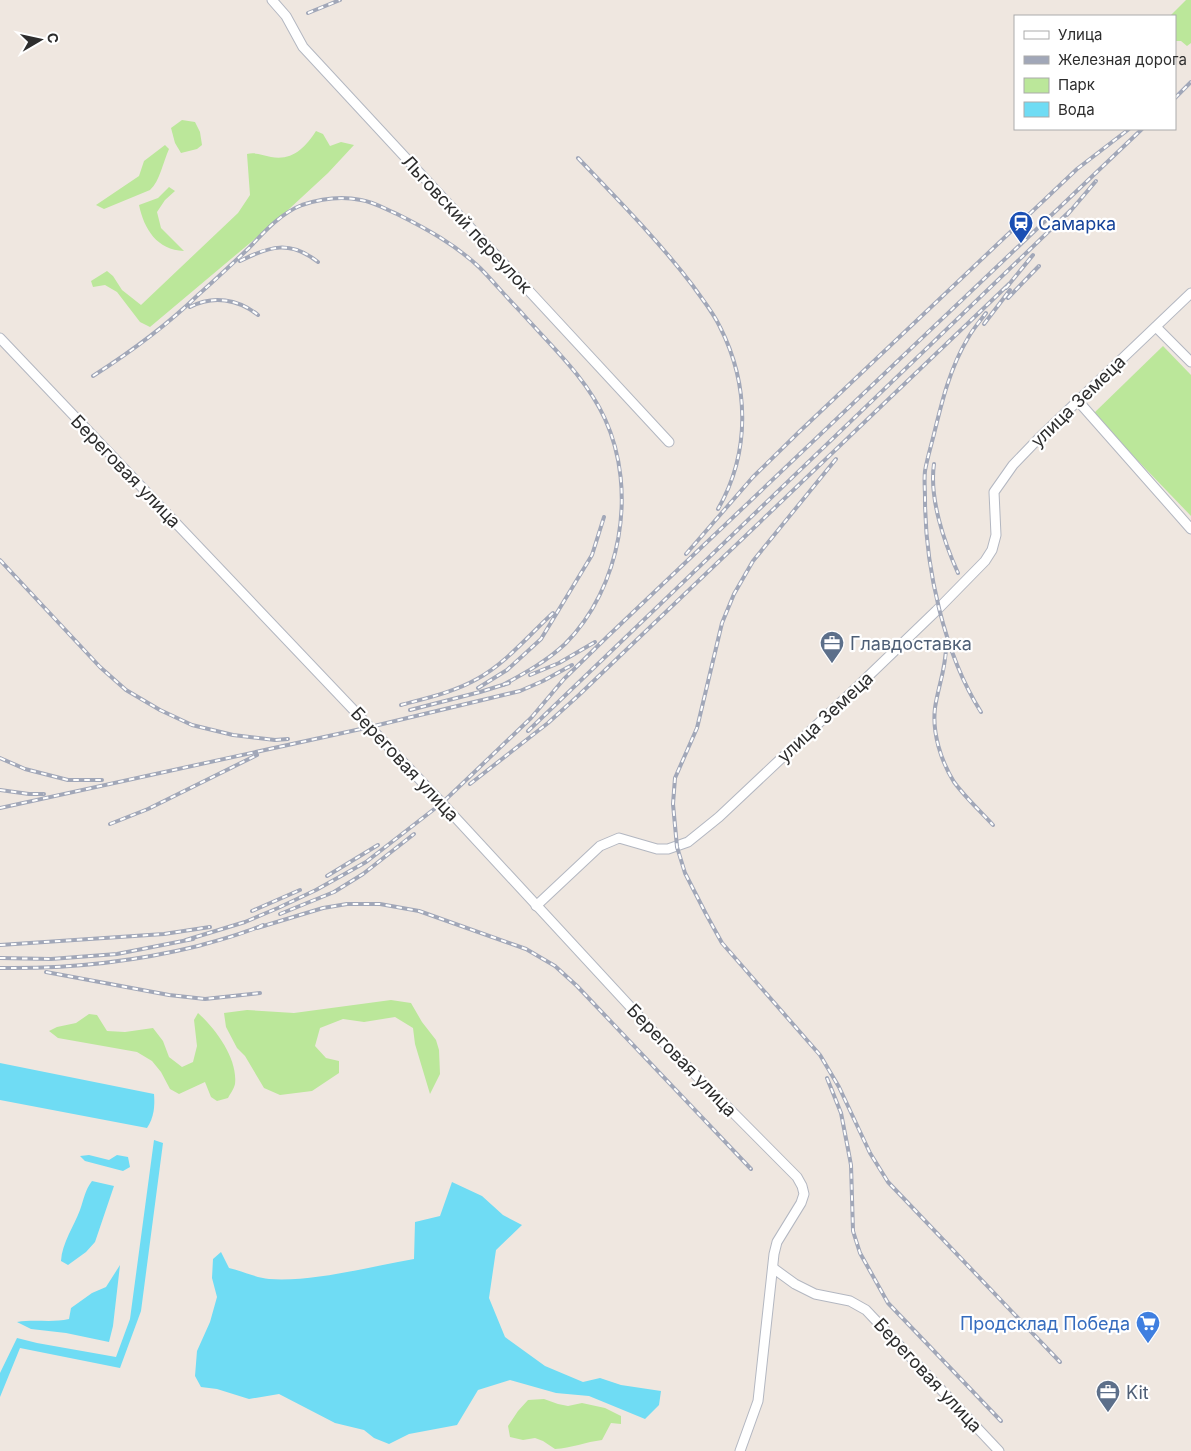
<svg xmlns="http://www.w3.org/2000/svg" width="1191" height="1451" viewBox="0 0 1191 1451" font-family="Inter,sans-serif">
<rect width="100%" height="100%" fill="#efe7e0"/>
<g fill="#bbe79a">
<path d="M1186,0H1191V43L1187,46L1181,41H1176L1175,40V16H1170Z"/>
<path d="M182,120L195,122L200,132L202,145L197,149L181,153L175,143L171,128Z"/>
<path d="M316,131L323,134L330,146L341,142L354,145L328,173L275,222L150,327L140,322L117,292L105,285L93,287L91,281L107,271L113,276L122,290L141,305L238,213L250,195L247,154C255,152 263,155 271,157C292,161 305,148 316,131Z"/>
<path d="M165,145L169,149C163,162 160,181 150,190L104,209L96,205L139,176L144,161Z"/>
<path d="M169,187L175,191L165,200L157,212L161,228L184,251C157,250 144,229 139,205L158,198Z"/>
<path d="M1163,346L1191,375V516L1093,414Z"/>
<path d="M391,1000L411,1003L422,1022L436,1040L439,1050L440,1074L430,1094L415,1044L413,1028L395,1017L364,1022L343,1019L320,1028L315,1046L326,1058L339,1061V1073L312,1091L280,1095L264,1088L245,1056L237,1048L226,1027L224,1013L247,1010L294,1013Z"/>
<path d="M198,1013C216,1029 238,1059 235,1084C234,1089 230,1094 228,1098L217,1101L211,1097L205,1082L179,1094L170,1089L161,1072L152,1061L137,1052L58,1038L49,1031L57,1027L76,1023L89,1014L97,1015L107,1031L125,1032L153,1028L163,1041L169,1057L182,1067L193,1062L197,1046L194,1020Z"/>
<path d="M544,1399L558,1404L568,1406L582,1403L605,1408L621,1416V1424L611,1423L602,1440C586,1442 571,1448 555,1449L543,1441L535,1438L523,1440L510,1437L508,1426L518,1411L528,1400Z"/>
</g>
<g fill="#6fdcf4">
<path d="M0,1063L154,1094C155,1107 154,1117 147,1128L0,1100Z"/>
<path d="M154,1140L163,1143L141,1311L120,1368L20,1348L0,1397V1373L17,1338L37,1343L116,1357L130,1319Z"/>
<path d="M89,1155L109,1160L117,1155L128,1157L130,1167L123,1171L85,1161L80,1156Z"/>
<path d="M92,1181L114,1186L95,1242L86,1252L68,1265L61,1261C62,1243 74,1226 80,1210C84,1199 85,1190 92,1181Z"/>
<path d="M452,1182L482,1196L503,1215L522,1225L496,1250L489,1298L505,1337L545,1366L583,1382L600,1378L621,1385L661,1391L659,1405L645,1419L589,1396L556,1393L510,1380L478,1390L457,1425L409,1434L389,1444L374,1438L364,1430L335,1423L279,1394L249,1399L217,1389L201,1387L195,1376L197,1351L210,1322L217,1297L212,1278L213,1259L221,1252L229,1268C242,1271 257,1278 269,1279C315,1282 368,1267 414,1259L415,1222L440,1216Z"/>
<path d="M120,1265L113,1326L109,1342L66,1333L31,1329L17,1322C35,1319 52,1323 69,1319L71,1308L92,1293L106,1287Z"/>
</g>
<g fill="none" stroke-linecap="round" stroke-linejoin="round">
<defs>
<g id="minor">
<path d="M272,0L286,16L303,47L669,442"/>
<path d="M1156,327L1191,362"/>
<path d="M0,338L442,803L661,1040L797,1177L802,1186L804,1194L801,1203L777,1242L774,1254L758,1401L740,1451"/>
<path d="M1078,401L1191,529"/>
<path d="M536,906L600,846L619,838L657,849H668L688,842L719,817L856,688L936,611L985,561L992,550L996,535L994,492L1013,465L1039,438L1191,293"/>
<path d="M773,1268L795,1284L815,1294L850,1301L866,1310L999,1451"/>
</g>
</defs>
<use href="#minor" stroke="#b3b7c1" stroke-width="11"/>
<use href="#minor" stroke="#fff" stroke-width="9"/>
<defs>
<g id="rail">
<path d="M308,13L340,0"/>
<path d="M1175,98L1191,82"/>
<path d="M578,158C618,200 658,240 693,286C702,299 713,312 720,327C749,384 751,452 718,509"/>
<path d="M1067,215L1096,181"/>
<path d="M240,261C270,246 290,240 318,262"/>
<path d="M1006,288L1033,255"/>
<path d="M1008,298L1039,266"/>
<path d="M190,307C213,295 238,299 258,315"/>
<path d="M984,324L1010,290"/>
<path d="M93,376C132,351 165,327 198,295C215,280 232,264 249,248C264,232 281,213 302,205C320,199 342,196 361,200C374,202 385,209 397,214C427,229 456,245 480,268C494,282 506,297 520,311C550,345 586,377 605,419C638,491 621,588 565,644C547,661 525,673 503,685"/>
<path d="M836,459L753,561L734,594L722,623L697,728L675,778L673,804L677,847L685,873L706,914L722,943L820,1055L839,1087L870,1153L888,1182L1060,1362"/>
<path d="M934,464C929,498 944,542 958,573"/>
<path d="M686,554L753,477L800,431L1077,169L1129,129"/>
<path d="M0,560L100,667L126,690L160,710L192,725L233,735L275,740L288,739"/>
<path d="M946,643C947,666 938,686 935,708C932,733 941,761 954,782C965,797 980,811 993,825"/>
<path d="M530,675L559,663L595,642"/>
<path d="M478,688L507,670L541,639L592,555L604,517"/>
<path d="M401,705C427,698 454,692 477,679C506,663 529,635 553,613"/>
<path d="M410,710L480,692L509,683"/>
<path d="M981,712C944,654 925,566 925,498C925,489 924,480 925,471C927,459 931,446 934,434C942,401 950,368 968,338C973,329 980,321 986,313"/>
<path d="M528,731L1071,210"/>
<path d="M0,758L25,769L68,780H102"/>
<path d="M470,784L548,723L579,695L1009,284"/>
<path d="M0,790L29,794H44"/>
<path d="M0,808L370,727L520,691L543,681L572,665"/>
<path d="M110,824L148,809L257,755"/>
<path d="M327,876L378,845"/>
<path d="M252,911L300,890"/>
<path d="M280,914L334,892L363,874L414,834"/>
<path d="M257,928L323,908L347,904H380L419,911L526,949L555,966L577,986L751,1169"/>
<path d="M186,940L245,922L278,908L316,890L366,862L442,803L531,718L564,679L607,637L1142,129"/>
<path d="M0,945L164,934L210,927"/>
<path d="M0,958L51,959L117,954L193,939"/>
<path d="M0,968C66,969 133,962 198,946C220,940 243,934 263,925"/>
<path d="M46,972L169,995L205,999L260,993"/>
<path d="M827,1078L841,1113L848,1149L851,1165L853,1231L860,1253L888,1303L1001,1421"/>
</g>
</defs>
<use href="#rail" stroke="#a1a7b8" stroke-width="4"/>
<use href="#rail" stroke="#fff" stroke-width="2" stroke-dasharray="5.5" stroke-linecap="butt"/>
</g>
<defs>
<symbol id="station-pin" viewBox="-11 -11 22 30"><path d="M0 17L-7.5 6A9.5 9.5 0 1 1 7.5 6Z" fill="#1a4fb4" stroke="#fff"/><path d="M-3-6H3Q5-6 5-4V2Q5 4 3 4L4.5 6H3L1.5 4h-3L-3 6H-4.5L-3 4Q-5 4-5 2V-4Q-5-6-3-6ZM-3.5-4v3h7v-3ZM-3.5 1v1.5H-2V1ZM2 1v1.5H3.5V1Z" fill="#fff"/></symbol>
<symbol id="office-pin" viewBox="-11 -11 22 30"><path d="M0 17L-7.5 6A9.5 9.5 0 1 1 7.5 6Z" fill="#5c6f8a" stroke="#fff"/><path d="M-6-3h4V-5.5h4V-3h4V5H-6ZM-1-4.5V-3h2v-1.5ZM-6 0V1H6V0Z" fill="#fff"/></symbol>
<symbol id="supermarket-pin" viewBox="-11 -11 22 30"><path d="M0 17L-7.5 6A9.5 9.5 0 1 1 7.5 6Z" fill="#3f7fe0" stroke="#fff"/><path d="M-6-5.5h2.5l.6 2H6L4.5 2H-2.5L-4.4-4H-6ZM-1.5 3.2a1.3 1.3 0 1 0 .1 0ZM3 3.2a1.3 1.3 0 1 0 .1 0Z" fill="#fff"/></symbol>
</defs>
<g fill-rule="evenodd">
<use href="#station-pin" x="1007" y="209" width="28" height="38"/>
<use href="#office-pin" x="818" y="629" width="28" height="38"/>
<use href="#supermarket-pin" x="1134" y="1309" width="28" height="38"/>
<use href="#office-pin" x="1094" y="1378" width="28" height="38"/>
</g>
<g text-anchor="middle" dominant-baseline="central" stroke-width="4.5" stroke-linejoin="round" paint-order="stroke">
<g font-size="18" fill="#164399" stroke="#fff" text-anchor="start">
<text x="1038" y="223">Самарка</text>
</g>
<g font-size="18" fill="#2d2d2d" stroke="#fff">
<text transform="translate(467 224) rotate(47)">Льговский переулок</text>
<text transform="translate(1078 401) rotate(-44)">улица Земеца</text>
<text transform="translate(126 471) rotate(46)">Береговая улица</text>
<text transform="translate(825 717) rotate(-43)">улица Земеца</text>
<text transform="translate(405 764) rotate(47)">Береговая улица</text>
<text transform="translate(682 1060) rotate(46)">Береговая улица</text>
<text transform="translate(928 1375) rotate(47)">Береговая улица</text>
</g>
<g font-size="18" fill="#4e5e75" stroke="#fff" text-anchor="start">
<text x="850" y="643">Главдоставка</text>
<text x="1126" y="1392">Kit</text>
</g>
<g font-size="18" fill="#366cbe" stroke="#fff" text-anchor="end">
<text x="1130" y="1323">Продсклад Победа</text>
</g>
</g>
<rect x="1014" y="15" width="162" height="115" fill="#ffffff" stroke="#ababab"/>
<rect x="1024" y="31" width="25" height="8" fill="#ffffff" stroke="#ababab"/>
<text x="1058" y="40" font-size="15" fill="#2d2d2d">Улица</text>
<rect x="1024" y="56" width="25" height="8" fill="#a1a7b8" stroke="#ababab"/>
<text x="1058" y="65" font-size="15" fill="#2d2d2d">Железная дорога</text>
<rect x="1024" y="78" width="25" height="15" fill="#bbe79a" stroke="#ababab"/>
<text x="1058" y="90" font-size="15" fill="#2d2d2d">Парк</text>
<rect x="1024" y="102" width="25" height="15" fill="#6fdcf4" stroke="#ababab"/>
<text x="1058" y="115" font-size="15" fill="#2d2d2d">Вода</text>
<g transform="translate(40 40) rotate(81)" stroke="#ffffff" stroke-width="4" paint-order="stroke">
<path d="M0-4L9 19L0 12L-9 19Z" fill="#2d2d2d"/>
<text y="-8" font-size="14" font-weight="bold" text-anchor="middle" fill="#2d2d2d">С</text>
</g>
</svg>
